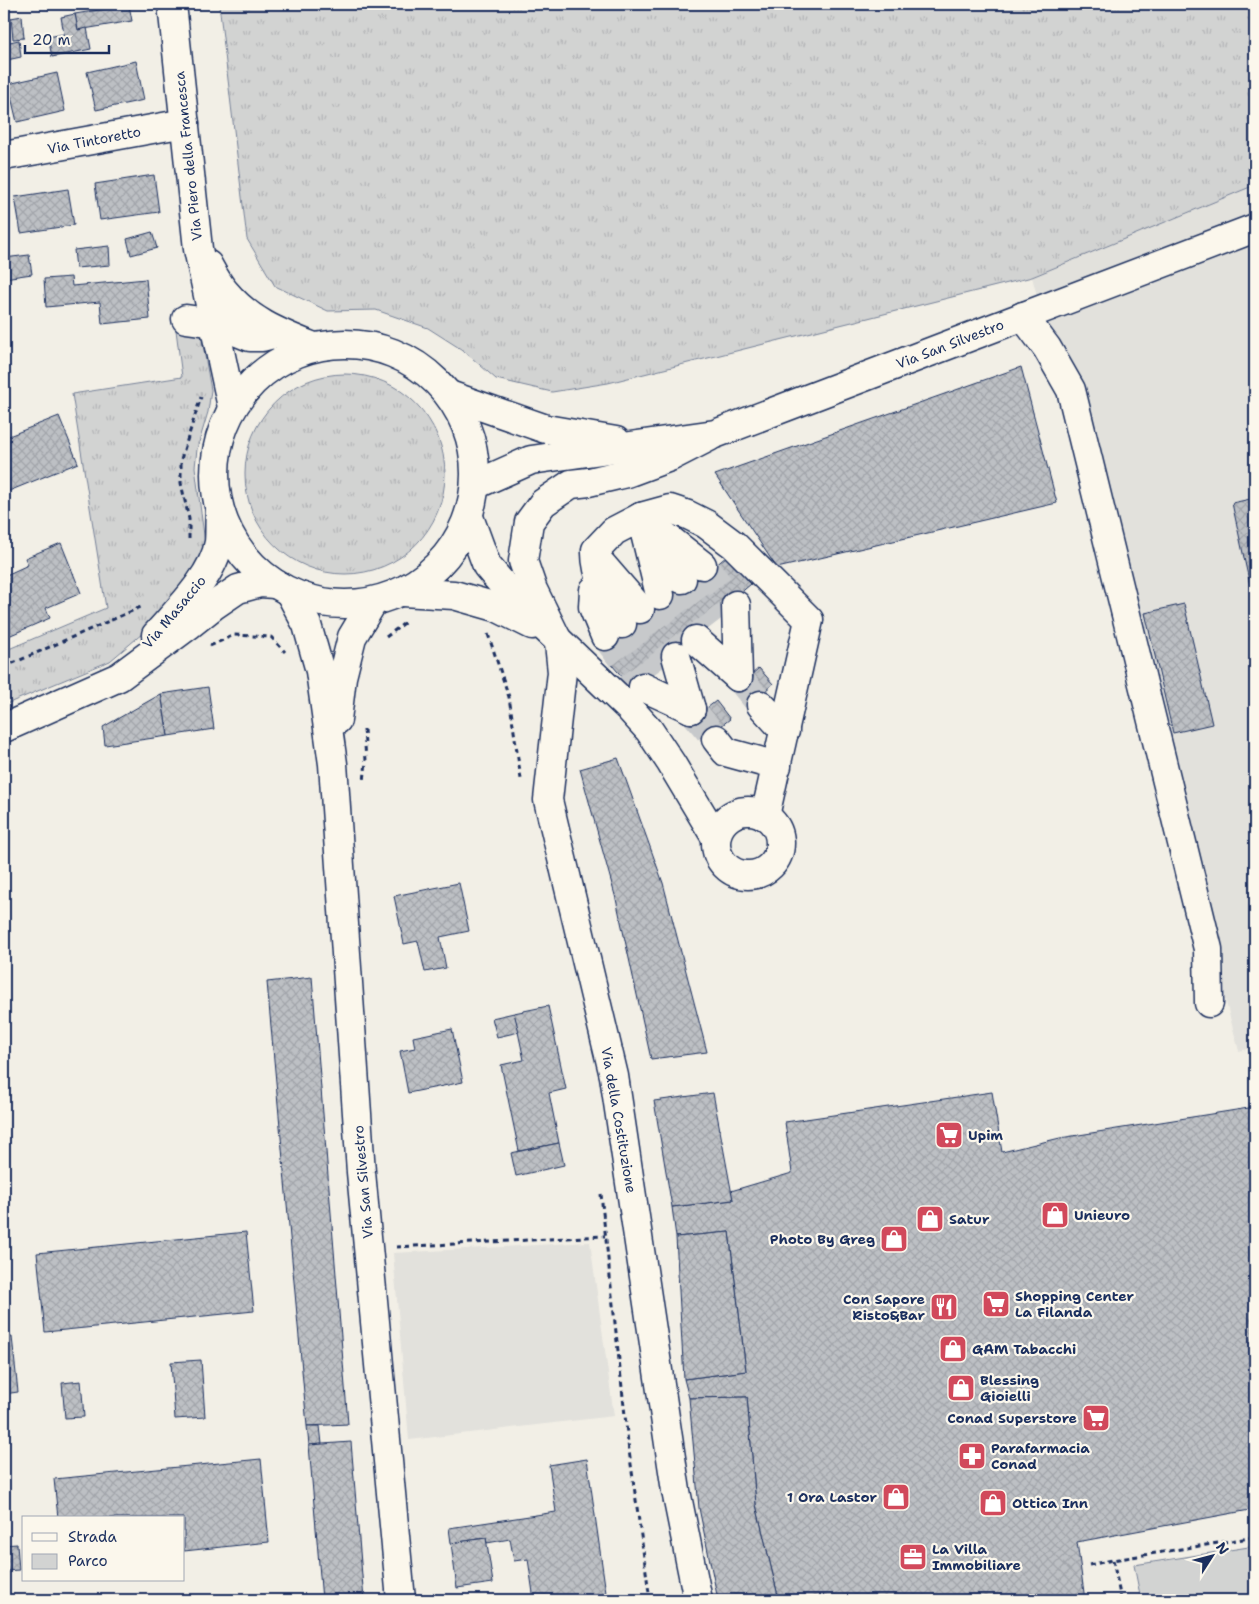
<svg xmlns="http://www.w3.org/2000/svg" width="1259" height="1604" viewBox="0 0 1259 1604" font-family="'Shantell Sans',sans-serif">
<defs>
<pattern id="grass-tufts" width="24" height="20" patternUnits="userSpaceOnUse" patternTransform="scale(1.25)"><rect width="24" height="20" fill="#d2d3d2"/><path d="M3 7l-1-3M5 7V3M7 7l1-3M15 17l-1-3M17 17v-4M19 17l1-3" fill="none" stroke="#b4b5b7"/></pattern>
<pattern id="building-cross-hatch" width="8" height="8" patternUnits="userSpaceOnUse" patternTransform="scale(1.25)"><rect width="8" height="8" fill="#bdc0c4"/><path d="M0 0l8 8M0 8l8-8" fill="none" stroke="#a2a5ab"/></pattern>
</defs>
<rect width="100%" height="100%" fill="#f2efe6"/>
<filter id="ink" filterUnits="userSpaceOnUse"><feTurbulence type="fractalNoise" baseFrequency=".02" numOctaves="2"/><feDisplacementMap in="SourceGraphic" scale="10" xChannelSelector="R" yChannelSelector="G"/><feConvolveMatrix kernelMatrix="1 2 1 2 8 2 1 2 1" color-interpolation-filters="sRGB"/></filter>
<g filter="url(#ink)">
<g fill="#e2e1dc">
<path d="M1255,185V1047L1239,1051L1032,277Z"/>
<path d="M590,1242L614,1416L409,1440L393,1253Z"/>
</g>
<g fill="url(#grass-tufts)" stroke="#768198">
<path d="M219,4H1255V185L1032,277L608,383L552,392L496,379L464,351L428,328L376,310L328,311L275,286L247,239Z"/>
<path d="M200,328L211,390L208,412L197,449L195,467L205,543L199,566L156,622L110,661L4,705V651L106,608L72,394L182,377L176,330Z"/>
<circle cx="345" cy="474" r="100"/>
</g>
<path fill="#d2d3d2" stroke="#768198" d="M1255,1546V1600H1141L1134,1565Z"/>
<g fill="url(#building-cross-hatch)" stroke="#1b2f5e">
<path d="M129,5L132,21L78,30L75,14Z"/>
<path d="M75,14L78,30L87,28L91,49L52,57L48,37L64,34L61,17Z"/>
<path d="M22,16L24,38L13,39L11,18Z"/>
<path d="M19,40L21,57L7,60L5,43Z"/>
<path d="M4,43L7,60H4Z"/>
<path d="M136,61L144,100L96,110L87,72Z"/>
<path d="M57,73L65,111L17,122L8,84Z"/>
<path d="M154,175L159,212L100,220L95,184Z"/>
<path d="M68,189L74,225L21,233L15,197Z"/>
<path d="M152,232L157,248L131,255L127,239Z"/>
<path d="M109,246L110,265L76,268L74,250Z"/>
<path d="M29,255L32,274L4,278V258Z"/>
<path d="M71,277L72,286L146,279L150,319L102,324L100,302L46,307L44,279Z"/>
<path d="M1021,367L1057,503L777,568L715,475Z"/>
<path d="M59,416L78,463L4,493V438Z"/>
<path d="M1255,498V608L1232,503Z"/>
<path d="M61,543L81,593L46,608L50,618L4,638V576L28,565L25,558Z"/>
<path d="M727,556L751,584L630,686L606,658Z"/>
<path d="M1184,604L1212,724L1173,733L1145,613Z"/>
<path d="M759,668L773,684L749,705L735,689Z"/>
<path d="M208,687L214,729L168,736L161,694Z"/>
<path d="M161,694L168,736L105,745L103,727Z"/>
<path d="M716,701L730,719L703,740L689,722Z"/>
<path d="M618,758L663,883L707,1052L651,1059L616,899L580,769Z"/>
<path d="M459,883L469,931L440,937L446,968L425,972L418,941L404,944L394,896Z"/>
<path d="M312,977L348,1424L307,1426L267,982Z"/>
<path d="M548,1006L566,1089L549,1093L559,1143L519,1151L501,1065L524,1060L514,1013Z"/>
<path d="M514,1013L519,1032L497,1037L492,1018Z"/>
<path d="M452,1029L463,1082L408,1093L400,1051L415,1048L413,1037Z"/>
<path d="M992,1092L1002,1152L1060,1138L1255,1107V1509L1077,1542L1085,1600H779L756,1505L747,1397L689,1398L684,1379L746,1371L729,1232L676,1237L672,1207L733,1200L731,1191L792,1173L785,1122Z"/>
<path d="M713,1093L733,1200L672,1207L654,1101Z"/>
<path d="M559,1143L564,1165L516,1176L511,1153Z"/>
<path d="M246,1232L254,1311L45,1332L37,1253Z"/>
<path d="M729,1232L746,1371L684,1379L676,1237Z"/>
<path d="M12,1337L18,1392L4,1394V1338Z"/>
<path d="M201,1360L205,1417L175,1419L171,1362Z"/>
<path d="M81,1381L84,1417L65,1418L62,1383Z"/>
<path d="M747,1397L756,1505L779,1600H718L699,1508L689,1398Z"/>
<path d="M307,1426H320L322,1444L309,1445Z"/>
<path d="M351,1442L364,1600H322L309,1445Z"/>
<path d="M261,1459L269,1542L184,1551V1518H58L54,1479Z"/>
<path d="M587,1459L607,1600H534L528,1559L514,1561L510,1539L487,1543L486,1538L451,1543L449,1528L556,1512L549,1465Z"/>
<path d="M486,1538L493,1583L457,1588L451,1543Z"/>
<path d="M17,1544L19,1570L4,1571V1545Z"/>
</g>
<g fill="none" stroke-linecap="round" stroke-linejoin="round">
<g stroke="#c7c9cb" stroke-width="28" stroke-dasharray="28 14" stroke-linecap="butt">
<path d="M702,565L736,605"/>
<path d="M682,579L716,623"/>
<path d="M660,595L696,640"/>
<path d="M640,609L676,656"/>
<path d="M622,624L657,672"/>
<path d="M605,636L643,687"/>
<path d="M738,677L761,705"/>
<path d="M691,709L716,739"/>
</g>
<defs>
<g id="minor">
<path d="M4,156L185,123"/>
<path d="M1023,316L1047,348L1071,390L1208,949L1209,1003"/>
<path d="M186,319L215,323L250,337H262L277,333"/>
<path d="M469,517L487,566L515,599L630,709L649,730L671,763L716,838"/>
<path d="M641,517L660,595"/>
<path d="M641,517L702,565"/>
<path d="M654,537L682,579"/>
<path d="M602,565L640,609"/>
<path d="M594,590L593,607L605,636"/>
<path d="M402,592L454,595L496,607L532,625"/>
<path d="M736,605L738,677"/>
<path d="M622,624C610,603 595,575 596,550L614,531L641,517L670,509L688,515L706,524L734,545L809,620L765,816"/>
<path d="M156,635C178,610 214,575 219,542C220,532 219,521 220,511"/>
<path d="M696,640L738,677"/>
<path d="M676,656L691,709"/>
<path d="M643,687L691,709"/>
<path d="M761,705L785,731"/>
<path d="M4,728L119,677L189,625L213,606L238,589L260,583L275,584"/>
<path d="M716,739L726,752L777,766"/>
<circle cx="748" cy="843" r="32"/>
<path d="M698,1600L676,1491L614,1076L548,800L562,672L559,643L533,590L523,561L529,522L543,503L571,484L589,482L627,473L670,457L709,437"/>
</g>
<g id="major">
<path d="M172,4L198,249L232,407"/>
<path d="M208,265C213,274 218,284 225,292C250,322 279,333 314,347"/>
<circle cx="345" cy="474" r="130"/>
<path d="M449,395L546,429L616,441"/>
<path d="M475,485L531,460L715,434L1255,228"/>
<path d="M290,593L307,625L320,671L333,764L361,1172L401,1600"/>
<path d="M337,720L342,677L352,637L373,602"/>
</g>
</defs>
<use href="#minor" stroke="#1b2f5e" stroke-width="31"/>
<use href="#major" stroke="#1b2f5e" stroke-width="31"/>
<g stroke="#1b2f5e" stroke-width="3" stroke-dasharray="5 4" stroke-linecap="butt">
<path d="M189,539V519L181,483V459L201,397"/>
<path d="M488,634L509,697L521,779"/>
<path d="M386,637L407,621"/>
<path d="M210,646L234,635L271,637L285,652"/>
<path d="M4,667L141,607"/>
<path d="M364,729L366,761L364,782"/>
<path d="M601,1194L628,1443L650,1600"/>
<path d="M396,1247L605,1236"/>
<path d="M1113,1560L1121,1600"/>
<path d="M1089,1565L1113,1560L1255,1537"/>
</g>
<use href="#minor" stroke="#fbf7ec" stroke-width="28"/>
<use href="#major" stroke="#fbf7ec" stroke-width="28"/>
</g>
</g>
<defs>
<symbol id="supermarket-square" viewBox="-11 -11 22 22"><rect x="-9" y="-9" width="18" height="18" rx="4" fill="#d1495b" stroke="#fbf7ec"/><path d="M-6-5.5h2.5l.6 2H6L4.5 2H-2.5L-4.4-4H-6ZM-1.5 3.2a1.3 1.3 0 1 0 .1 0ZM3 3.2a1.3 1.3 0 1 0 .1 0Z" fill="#fff"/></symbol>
<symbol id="shop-square" viewBox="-11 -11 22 22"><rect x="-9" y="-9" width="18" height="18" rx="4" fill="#d1495b" stroke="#fbf7ec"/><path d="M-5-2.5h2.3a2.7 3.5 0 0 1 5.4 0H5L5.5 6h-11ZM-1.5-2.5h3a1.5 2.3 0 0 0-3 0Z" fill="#fff"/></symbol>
<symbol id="restaurant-square" viewBox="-11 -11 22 22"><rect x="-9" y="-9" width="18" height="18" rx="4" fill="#d1495b" stroke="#fbf7ec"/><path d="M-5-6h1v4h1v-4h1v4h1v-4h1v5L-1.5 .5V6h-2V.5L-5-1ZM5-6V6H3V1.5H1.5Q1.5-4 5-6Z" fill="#fff"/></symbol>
<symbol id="pharmacy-square" viewBox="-11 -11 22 22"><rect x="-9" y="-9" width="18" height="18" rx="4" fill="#d1495b" stroke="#fbf7ec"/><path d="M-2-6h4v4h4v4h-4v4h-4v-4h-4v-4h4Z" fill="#fff"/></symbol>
<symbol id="office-square" viewBox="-11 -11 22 22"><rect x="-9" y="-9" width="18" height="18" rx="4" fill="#d1495b" stroke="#fbf7ec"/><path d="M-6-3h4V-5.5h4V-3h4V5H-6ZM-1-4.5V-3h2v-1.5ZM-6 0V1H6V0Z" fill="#fff"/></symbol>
</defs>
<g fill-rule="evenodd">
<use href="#supermarket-square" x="933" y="1119" width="32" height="32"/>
<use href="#shop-square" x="1039" y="1199" width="32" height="32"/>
<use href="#shop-square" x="914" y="1203" width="32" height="32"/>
<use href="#shop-square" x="878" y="1223" width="32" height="32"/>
<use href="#supermarket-square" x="980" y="1288" width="32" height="32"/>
<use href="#restaurant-square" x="928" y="1291" width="32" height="32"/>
<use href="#shop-square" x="937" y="1333" width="32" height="32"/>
<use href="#shop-square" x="945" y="1372" width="32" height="32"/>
<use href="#supermarket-square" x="1080" y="1402" width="32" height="32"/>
<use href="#pharmacy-square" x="956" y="1440" width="32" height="32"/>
<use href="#shop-square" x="880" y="1481" width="32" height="32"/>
<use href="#shop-square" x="977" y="1487" width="32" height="32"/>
<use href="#office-square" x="897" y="1541" width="32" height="32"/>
</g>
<g text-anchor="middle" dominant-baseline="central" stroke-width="4.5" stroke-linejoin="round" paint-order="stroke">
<g font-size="14" fill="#1b2f5e" stroke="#fbf7ec">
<text transform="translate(94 140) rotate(-11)">Via Tintoretto</text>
<text transform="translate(188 156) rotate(-96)">Via Piero della Francesca</text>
<text transform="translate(950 344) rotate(-21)">Via San Silvestro</text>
<text transform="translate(174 612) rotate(-50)">Via Masaccio</text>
<text transform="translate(619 1120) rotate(80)">Via della Costituzione</text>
<text transform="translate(363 1182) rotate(-95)">Via San Silvestro</text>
</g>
<g font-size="14" font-weight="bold" fill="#1b2f5e" stroke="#fbf7ec" text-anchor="start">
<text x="968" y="1135">Upim</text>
<text x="1074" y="1215">Unieuro</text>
<text x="949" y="1219">Satur</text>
<text x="875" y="1239" text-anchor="end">Photo By Greg</text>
<text x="1015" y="1296">Shopping Center<tspan x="1015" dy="16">La Filanda</tspan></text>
<text x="925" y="1299" text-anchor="end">Con Sapore<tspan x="925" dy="16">Risto&amp;Bar</tspan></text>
<text x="972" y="1349">GAM Tabacchi</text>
<text x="980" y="1380">Blessing<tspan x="980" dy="16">Gioielli</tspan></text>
<text x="1077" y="1418" text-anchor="end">Conad Superstore</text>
<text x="991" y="1448">Parafarmacia<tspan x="991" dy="16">Conad</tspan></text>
<text x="877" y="1497" text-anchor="end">1 Ora Lastor</text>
<text x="1012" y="1503">Ottica Inn</text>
<text x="932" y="1549">La Villa<tspan x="932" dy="16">Immobiliare</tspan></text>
</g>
</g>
<rect width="1259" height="1604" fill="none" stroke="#fbf7ec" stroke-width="20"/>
<rect x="10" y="10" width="1239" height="1584" fill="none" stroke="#1b2f5e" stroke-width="2" filter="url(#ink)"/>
<rect x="22" y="1516" width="162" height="65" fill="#fbf7ec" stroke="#a1a7b3"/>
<rect x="32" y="1533" width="25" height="8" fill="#fbf7ec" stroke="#a1a7b3"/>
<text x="68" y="1542" font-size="15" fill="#1b2f5e">Strada</text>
<rect x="32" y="1554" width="25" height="15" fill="#d2d3d2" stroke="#a1a7b3"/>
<text x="68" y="1566" font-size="15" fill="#1b2f5e">Parco</text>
<g transform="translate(1212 1556) rotate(54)" stroke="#fbf7ec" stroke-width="4" paint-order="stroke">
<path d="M0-4L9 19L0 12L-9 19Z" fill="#1b2f5e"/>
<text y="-8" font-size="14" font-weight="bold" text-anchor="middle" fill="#1b2f5e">N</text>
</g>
<path d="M25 45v8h84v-8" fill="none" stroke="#1b2f5e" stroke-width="2.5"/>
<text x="32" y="45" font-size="15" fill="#1b2f5e" stroke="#fbf7ec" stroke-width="4" paint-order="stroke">20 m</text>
</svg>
